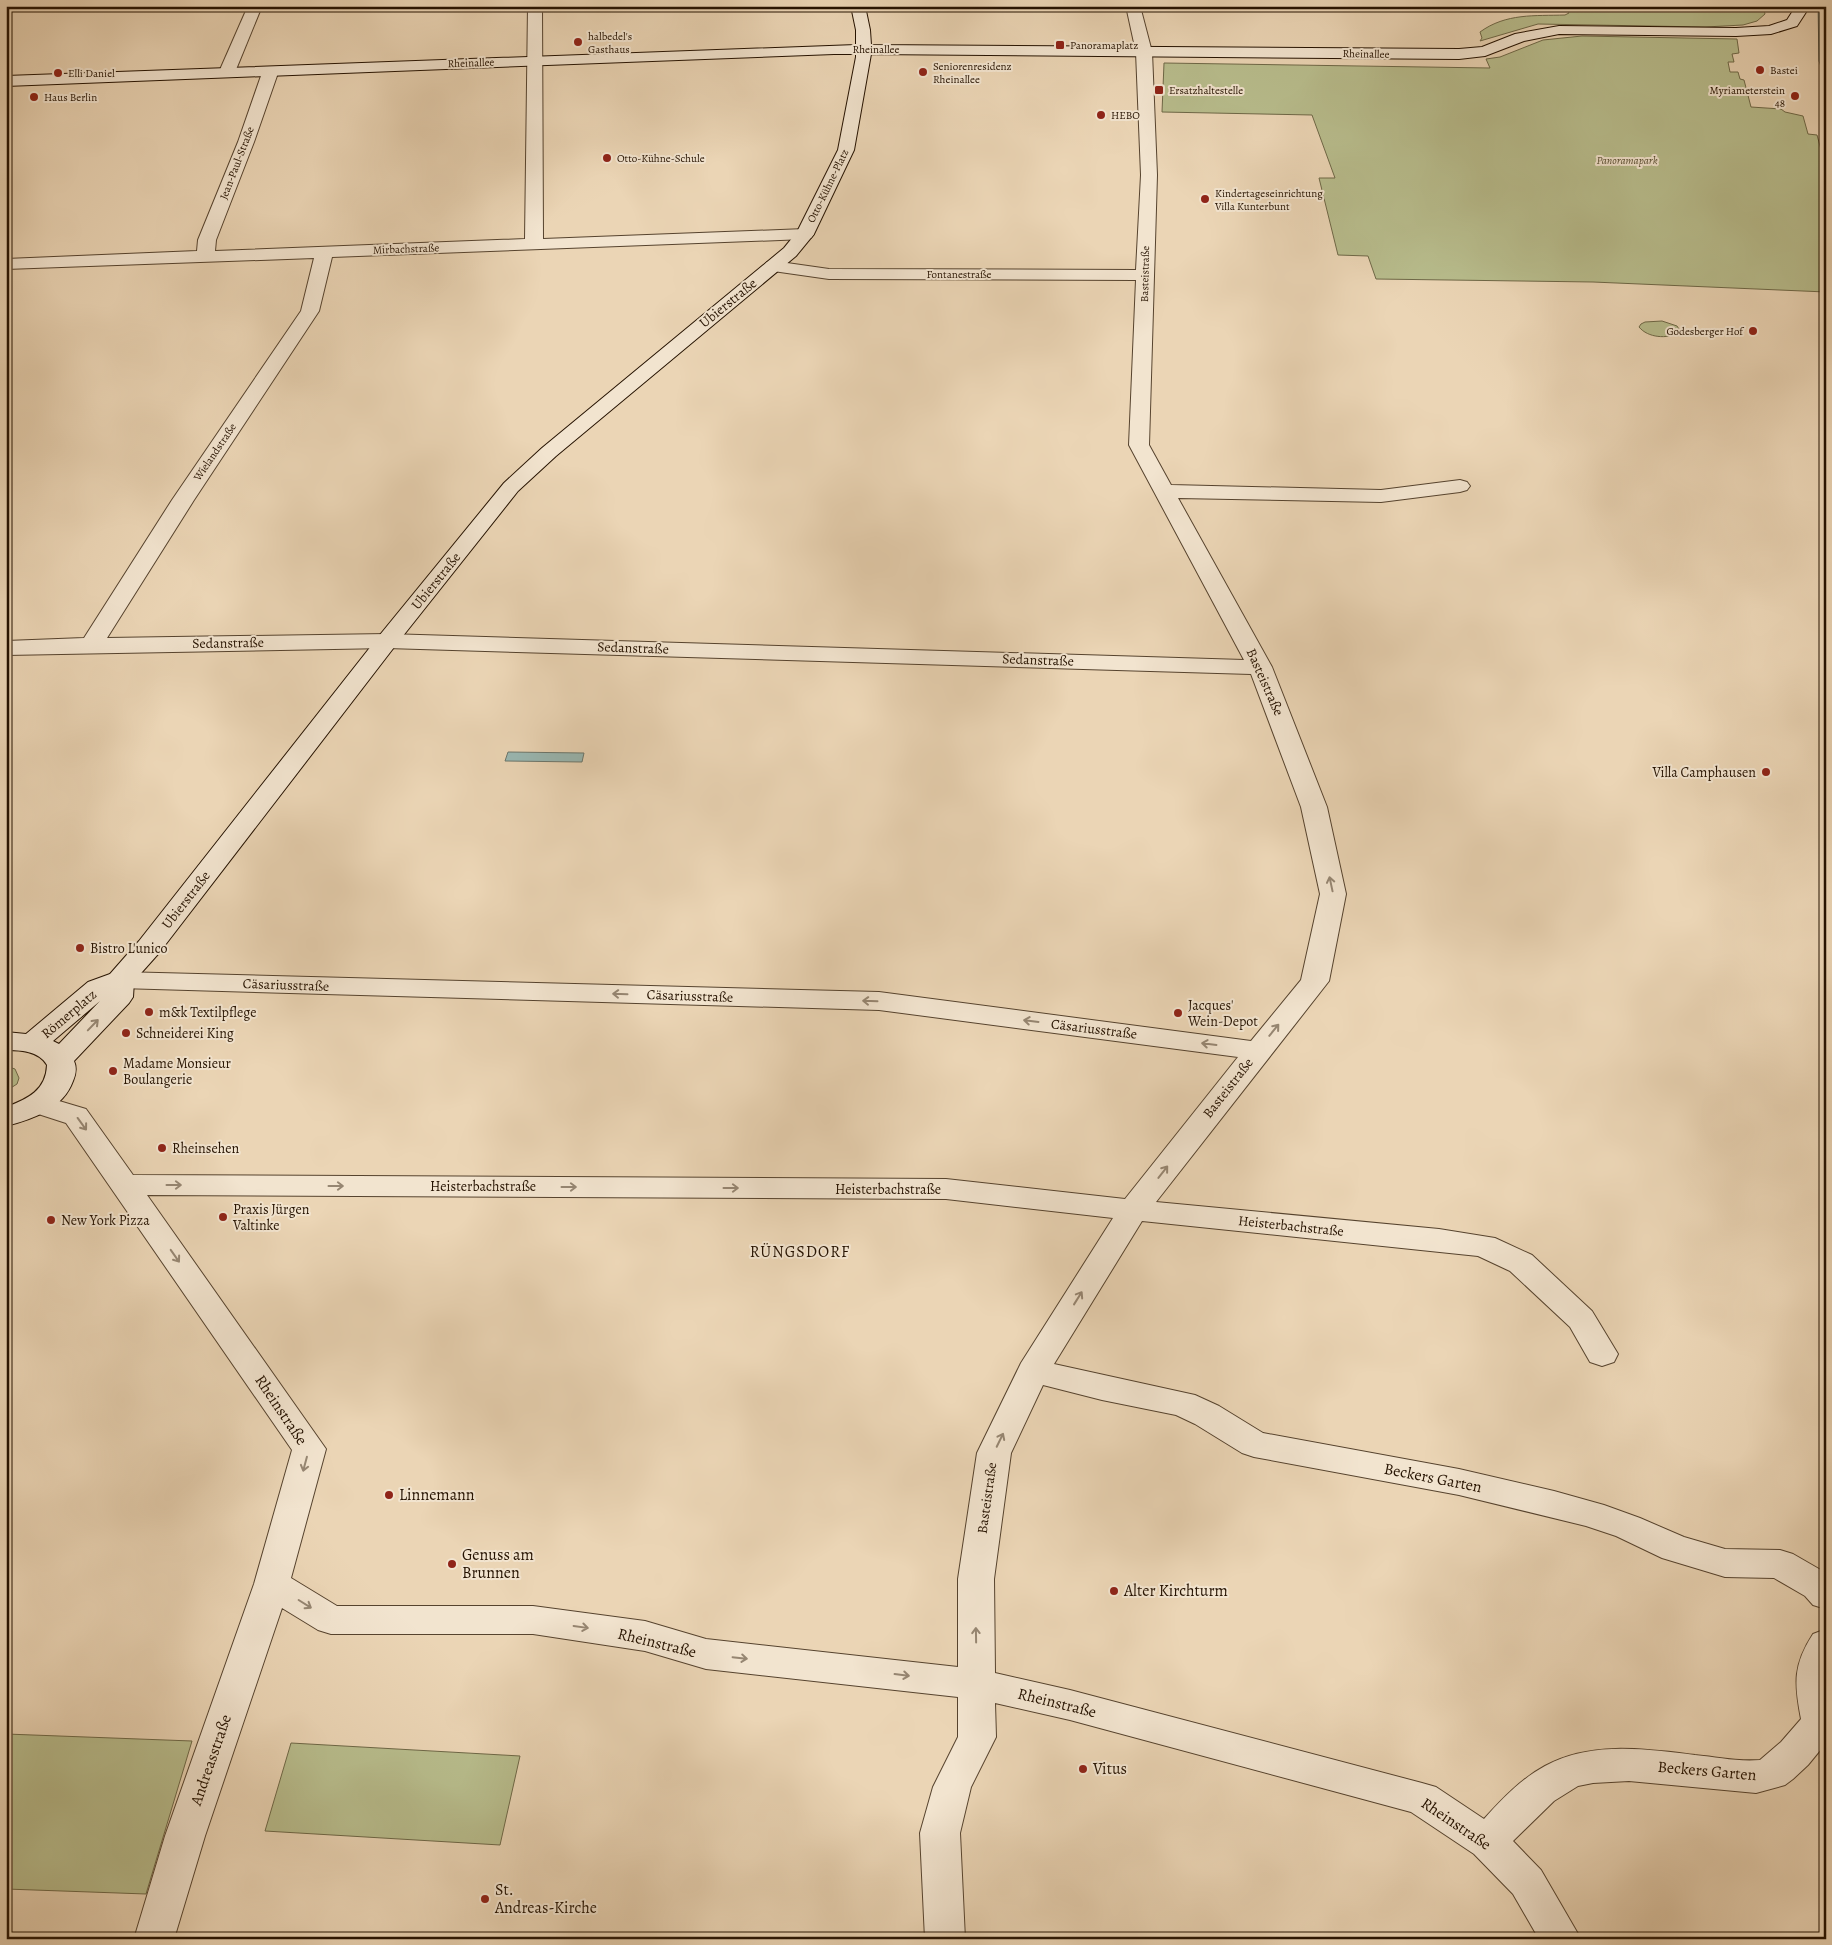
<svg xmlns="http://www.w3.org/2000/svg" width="1832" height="1945" viewBox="0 0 1832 1945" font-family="Alegreya,serif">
<rect width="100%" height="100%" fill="#ebd5b5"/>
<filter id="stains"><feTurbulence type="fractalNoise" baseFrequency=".004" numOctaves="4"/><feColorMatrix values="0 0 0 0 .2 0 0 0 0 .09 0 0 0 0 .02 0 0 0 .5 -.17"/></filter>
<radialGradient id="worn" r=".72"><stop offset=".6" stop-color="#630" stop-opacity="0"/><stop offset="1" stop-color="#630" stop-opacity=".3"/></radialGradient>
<g fill="#b8bd8d" stroke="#6e6847">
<path d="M1565,6L1719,9V6H1763L1765,14L1757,21L1743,25L1705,27L1538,24L1480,41L1482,38L1480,32C1506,13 1535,16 1565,15L1569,13Z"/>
<path d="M1582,36L1737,39L1739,53L1732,54L1734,62H1728L1730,72H1738L1740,79L1744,80L1751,107L1781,109L1785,112L1803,116L1808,134L1817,135L1826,168V292L1593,282L1376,279L1368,256L1338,255L1319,178H1335L1312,115L1162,112L1164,63L1490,68L1486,59L1500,57L1543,40Z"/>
<path d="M1662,321L1677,326L1679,329V333C1667,339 1648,338 1639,327L1641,324L1645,322Z"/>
<path d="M6,1066L15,1069L19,1078L17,1084L6,1091Z"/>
<path d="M6,1734L192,1741L146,1894L6,1889Z"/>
<path d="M291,1743L520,1756L500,1845L265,1831Z"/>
</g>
<g fill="#99b8b3" stroke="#6b766c">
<path d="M1818,6H1826V81L1819,61Z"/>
<path d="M508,752L584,753L582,762L505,761Z"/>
</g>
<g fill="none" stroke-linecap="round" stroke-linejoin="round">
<defs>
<g id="street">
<path d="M248,6H262L235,72L232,75H222L219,72Z"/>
<path d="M528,6H542L543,239L805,229L811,230L814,234L811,238L805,239L332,257L319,311L194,500L107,638L387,634L1244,660L1129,445L1136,280L829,279L773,271L767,270L764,266L767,262L773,261L829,269L1136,270L1141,175L1136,52L1126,6H1140L1152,52L1157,175L1149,445L1171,485L1381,490L1460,480L1467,482L1470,486L1467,490L1460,492L1381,502L1178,498L1272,667L1327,807L1346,894L1329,981L1156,1202L1439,1229L1495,1238L1532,1255L1592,1311L1618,1354L1614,1362L1602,1366L1590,1362L1570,1327L1510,1271L1478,1256L1142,1221L1054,1364L1195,1395L1219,1406L1263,1433L1459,1469L1554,1491L1604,1505L1640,1518L1684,1537L1725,1549L1780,1550L1793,1554L1826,1573V1609L1813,1605L1805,1596L1774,1578L1725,1577L1662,1558L1616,1536L1586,1526L1459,1495L1254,1457L1242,1453L1195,1424L1176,1415L1102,1400L1043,1385L1011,1453L994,1579L995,1673L1070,1690L1422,1783L1436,1787L1484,1819C1502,1799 1521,1779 1545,1766C1590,1741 1646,1749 1695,1755C1717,1757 1738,1762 1760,1760L1781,1742L1801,1719C1794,1683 1793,1665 1813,1634L1826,1629V1743L1808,1765L1793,1779L1785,1785L1756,1793L1629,1781L1593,1783L1578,1786L1554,1801L1513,1841L1541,1870L1581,1939H1539L1513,1894L1474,1854L1411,1812L1070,1720L995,1703L996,1737L971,1787L960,1833L965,1939H925L920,1833L933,1787L958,1737V1697L706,1669L645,1651L533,1634H331L318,1630L282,1608L205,1836L174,1939H134L165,1836L254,1584L292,1450L66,1123L29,1111L24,1104L29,1097L39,1095L86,1109L133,1175L946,1179L1125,1199L1238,1057L879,1010L120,988L110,986L106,980L110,974L120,972L879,992L1251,1041L1301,980L1320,894L1301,807L1251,674L387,648L6,655V641L84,638L172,500L301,311L314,258L6,269V259L197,251L198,240L238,142L263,70L266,67H276L279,70L254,142L216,240L215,251L525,239ZM147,1195L946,1199L1113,1218L1021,1363L977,1453L958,1579V1667L706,1639L645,1621L533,1606H337L291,1578L326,1449Z"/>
</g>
<path id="secondary" d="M851,6H865L870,30L871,45L1459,49L1482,47L1515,34L1559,26L1736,28L1769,26L1787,20L1796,6H1810L1797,26L1771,34L1736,36L1559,34L1524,41L1485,56L1459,59L871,54L854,150L814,234L796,256L556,456L518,491L395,646L159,953L134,981L133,997L129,1003L74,1061C77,1068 76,1074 73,1081C63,1109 33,1119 6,1126V1107C28,1099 46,1090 47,1065C39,1051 20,1050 6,1050V1032L26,1034L88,982L110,974L139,941L379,636L504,483L542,448L784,248L797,232L838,150L856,57V54H834L6,86V76L856,45V30ZM100,1001L59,1044L53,1041Z"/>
</defs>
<use href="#street" stroke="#56432e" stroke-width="2"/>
<use href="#secondary" stroke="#251201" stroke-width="2"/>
<use href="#street" fill="#f2e4cf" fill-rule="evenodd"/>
<use href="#secondary" fill="#f2e4cf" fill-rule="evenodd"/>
</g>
<defs><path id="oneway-shaft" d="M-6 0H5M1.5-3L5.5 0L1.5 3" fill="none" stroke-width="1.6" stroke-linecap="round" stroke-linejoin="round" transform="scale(1.25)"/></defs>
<g stroke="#968672">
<use href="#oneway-shaft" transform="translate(1331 884) rotate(-102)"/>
<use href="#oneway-shaft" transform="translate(620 994) rotate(-178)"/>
<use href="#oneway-shaft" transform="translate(870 1001) rotate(-178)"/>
<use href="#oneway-shaft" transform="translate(1031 1021) rotate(-173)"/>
<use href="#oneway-shaft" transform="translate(93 1025) rotate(-46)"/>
<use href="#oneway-shaft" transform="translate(1274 1030) rotate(-51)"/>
<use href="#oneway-shaft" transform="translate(1209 1044) rotate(-173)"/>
<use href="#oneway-shaft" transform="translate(82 1124) rotate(54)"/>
<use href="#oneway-shaft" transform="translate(1163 1172) rotate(-52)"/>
<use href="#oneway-shaft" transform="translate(174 1185)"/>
<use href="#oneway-shaft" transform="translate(336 1186)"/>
<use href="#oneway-shaft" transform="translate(569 1187)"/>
<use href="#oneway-shaft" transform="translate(731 1188)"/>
<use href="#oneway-shaft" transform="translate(175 1256) rotate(55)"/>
<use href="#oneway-shaft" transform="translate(1078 1298) rotate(-58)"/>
<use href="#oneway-shaft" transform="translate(1000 1440) rotate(-64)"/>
<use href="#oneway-shaft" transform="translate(305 1464) rotate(105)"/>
<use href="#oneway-shaft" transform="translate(305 1604) rotate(32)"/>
<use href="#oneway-shaft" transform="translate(581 1627) rotate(8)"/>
<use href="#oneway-shaft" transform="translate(976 1635) rotate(-91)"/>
<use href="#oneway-shaft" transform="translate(740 1658) rotate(6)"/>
<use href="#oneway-shaft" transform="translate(902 1675) rotate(7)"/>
</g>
<g fill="#8f2418" stroke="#f2e4cf" stroke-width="2">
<circle cx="578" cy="42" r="5"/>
<rect x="1055" y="40" width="10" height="10" rx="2.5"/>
<circle cx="1760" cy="70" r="5"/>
<circle cx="923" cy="72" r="5"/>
<circle cx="58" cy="73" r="5"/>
<rect x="1154" y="85" width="10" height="10" rx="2.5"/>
<circle cx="1795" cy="96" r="5"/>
<circle cx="34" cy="97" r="5"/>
<circle cx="1101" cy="115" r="5"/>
<circle cx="607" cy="158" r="5"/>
<circle cx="1205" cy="199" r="5"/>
<circle cx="1753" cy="331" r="5"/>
<circle cx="1766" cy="772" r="5"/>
<circle cx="80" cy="948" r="5"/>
<circle cx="149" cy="1012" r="5"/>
<circle cx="1178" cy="1013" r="5"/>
<circle cx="126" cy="1033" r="5"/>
<circle cx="113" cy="1071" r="5"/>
<circle cx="162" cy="1148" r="5"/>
<circle cx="223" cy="1217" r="5"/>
<circle cx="51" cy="1220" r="5"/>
<circle cx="389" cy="1495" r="5"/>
<circle cx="452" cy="1564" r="5"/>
<circle cx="1114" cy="1591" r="5"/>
<circle cx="1083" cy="1769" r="5"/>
<circle cx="485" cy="1899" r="5"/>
</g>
<g text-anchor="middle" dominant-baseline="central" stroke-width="4" stroke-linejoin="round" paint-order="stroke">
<g font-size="11" fill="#251201" stroke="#f2e4cf" text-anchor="start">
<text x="588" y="36">halbedel's<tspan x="588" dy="13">Gasthaus</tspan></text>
<text x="1070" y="45">Panoramaplatz</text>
<text x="933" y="66">Seniorenresidenz<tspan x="933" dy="13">Rheinallee</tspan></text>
<text x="1770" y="70">Bastei</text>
<text x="68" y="73">Elli Daniel</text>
<text x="1169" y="90">Ersatzhaltestelle</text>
<text x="1785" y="90" text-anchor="end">Myriameterstein<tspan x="1785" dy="13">48</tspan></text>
<text x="44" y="97">Haus Berlin</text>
<text x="1111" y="115">HEBO</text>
<text x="617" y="158">Otto-Kühne-Schule</text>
<text x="1215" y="193">Kindertageseinrichtung<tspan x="1215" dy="13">Villa Kunterbunt</tspan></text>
<text x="1743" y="331" text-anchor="end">Godesberger Hof</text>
</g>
<g font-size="11" fill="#251201" stroke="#f2e4cf">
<text x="876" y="49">Rheinallee</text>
<text transform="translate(1366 54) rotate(1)">Rheinallee</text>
<text transform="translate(471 63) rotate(-2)">Rheinallee</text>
<text transform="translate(237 163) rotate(-69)">Jean-Paul-Straße</text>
<text transform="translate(828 186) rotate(-64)">Otto-Kühne-Platz</text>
<text transform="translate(406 249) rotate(-2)">Mirbachstraße</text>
<text x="959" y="274">Fontanestraße</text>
<text transform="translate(1145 274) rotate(-89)">Basteistraße</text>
<text transform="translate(215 452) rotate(-56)">Wielandstraße</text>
</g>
<g font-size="11" font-style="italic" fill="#584e32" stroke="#f2e4cf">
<text x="1627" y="160">Panoramapark</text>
</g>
<g font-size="14" fill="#251201" stroke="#f2e4cf">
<text transform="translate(728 303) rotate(-39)">Ubierstraße</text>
<text transform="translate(436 581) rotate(-51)">Ubierstraße</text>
<text transform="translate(228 643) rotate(-1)">Sedanstraße</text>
<text transform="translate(633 648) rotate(2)">Sedanstraße</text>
<text transform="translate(1038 660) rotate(2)">Sedanstraße</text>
<text transform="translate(1265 682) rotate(66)">Basteistraße</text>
<text transform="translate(186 900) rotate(-52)">Ubierstraße</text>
<text transform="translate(286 985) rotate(2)">Cäsariusstraße</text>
<text transform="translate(690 996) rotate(2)">Cäsariusstraße</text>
<text transform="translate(69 1014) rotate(-40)">Römerplatz</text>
<text transform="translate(1094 1029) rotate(7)">Cäsariusstraße</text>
<text transform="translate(1228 1088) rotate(-52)">Basteistraße</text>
<text x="483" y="1186">Heisterbachstraße</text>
<text x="888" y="1189">Heisterbachstraße</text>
<text transform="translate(1291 1226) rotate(6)">Heisterbachstraße</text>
<text transform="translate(987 1498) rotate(-82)">Basteistraße</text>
</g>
<g font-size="14" fill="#251201" stroke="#f2e4cf" text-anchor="start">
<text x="1756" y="772" text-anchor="end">Villa Camphausen</text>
<text x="90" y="948">Bistro L'unico</text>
<text x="1188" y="1005">Jacques'<tspan x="1188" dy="16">Wein-Depot</tspan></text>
<text x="159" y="1012">m&amp;k Textilpflege</text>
<text x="136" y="1033">Schneiderei King</text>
<text x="123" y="1063">Madame Monsieur<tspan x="123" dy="16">Boulangerie</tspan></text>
<text x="172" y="1148">Rheinsehen</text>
<text x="233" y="1209">Praxis Jürgen<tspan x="233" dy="16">Valtinke</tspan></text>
<text x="61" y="1220">New York Pizza</text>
</g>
<g font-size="16" letter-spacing="1" fill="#251201" stroke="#f2e4cf">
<text x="800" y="1252">RÜNGSDORF</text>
</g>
<g font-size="16" fill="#251201" stroke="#f2e4cf">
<text transform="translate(281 1410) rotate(56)">Rheinstraße</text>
<text transform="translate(1433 1478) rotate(11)">Beckers Garten</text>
<text transform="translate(657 1643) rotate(14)">Rheinstraße</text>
<text transform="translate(1057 1703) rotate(14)">Rheinstraße</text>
<text transform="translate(211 1760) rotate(-71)">Andreasstraße</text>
<text transform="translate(1707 1771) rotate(5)">Beckers Garten</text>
<text transform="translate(1456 1824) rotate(34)">Rheinstraße</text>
</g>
<g font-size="16" fill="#251201" stroke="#f2e4cf" text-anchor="start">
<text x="399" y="1495">Linnemann</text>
<text x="462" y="1555">Genuss am<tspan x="462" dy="18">Brunnen</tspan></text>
<text x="1124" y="1591">Alter Kirchturm</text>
<text x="1093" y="1769">Vitus</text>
<text x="495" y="1890">St.<tspan x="495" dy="18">Andreas-Kirche</tspan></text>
</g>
</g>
<rect width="1832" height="1945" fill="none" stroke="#ebd5b5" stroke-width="25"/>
<rect x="8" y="8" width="1817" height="1930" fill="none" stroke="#251201" stroke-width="2.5"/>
<rect x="12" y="12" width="1807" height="1920" fill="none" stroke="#251201"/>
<rect width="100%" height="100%" filter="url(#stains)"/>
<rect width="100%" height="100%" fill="url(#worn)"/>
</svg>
